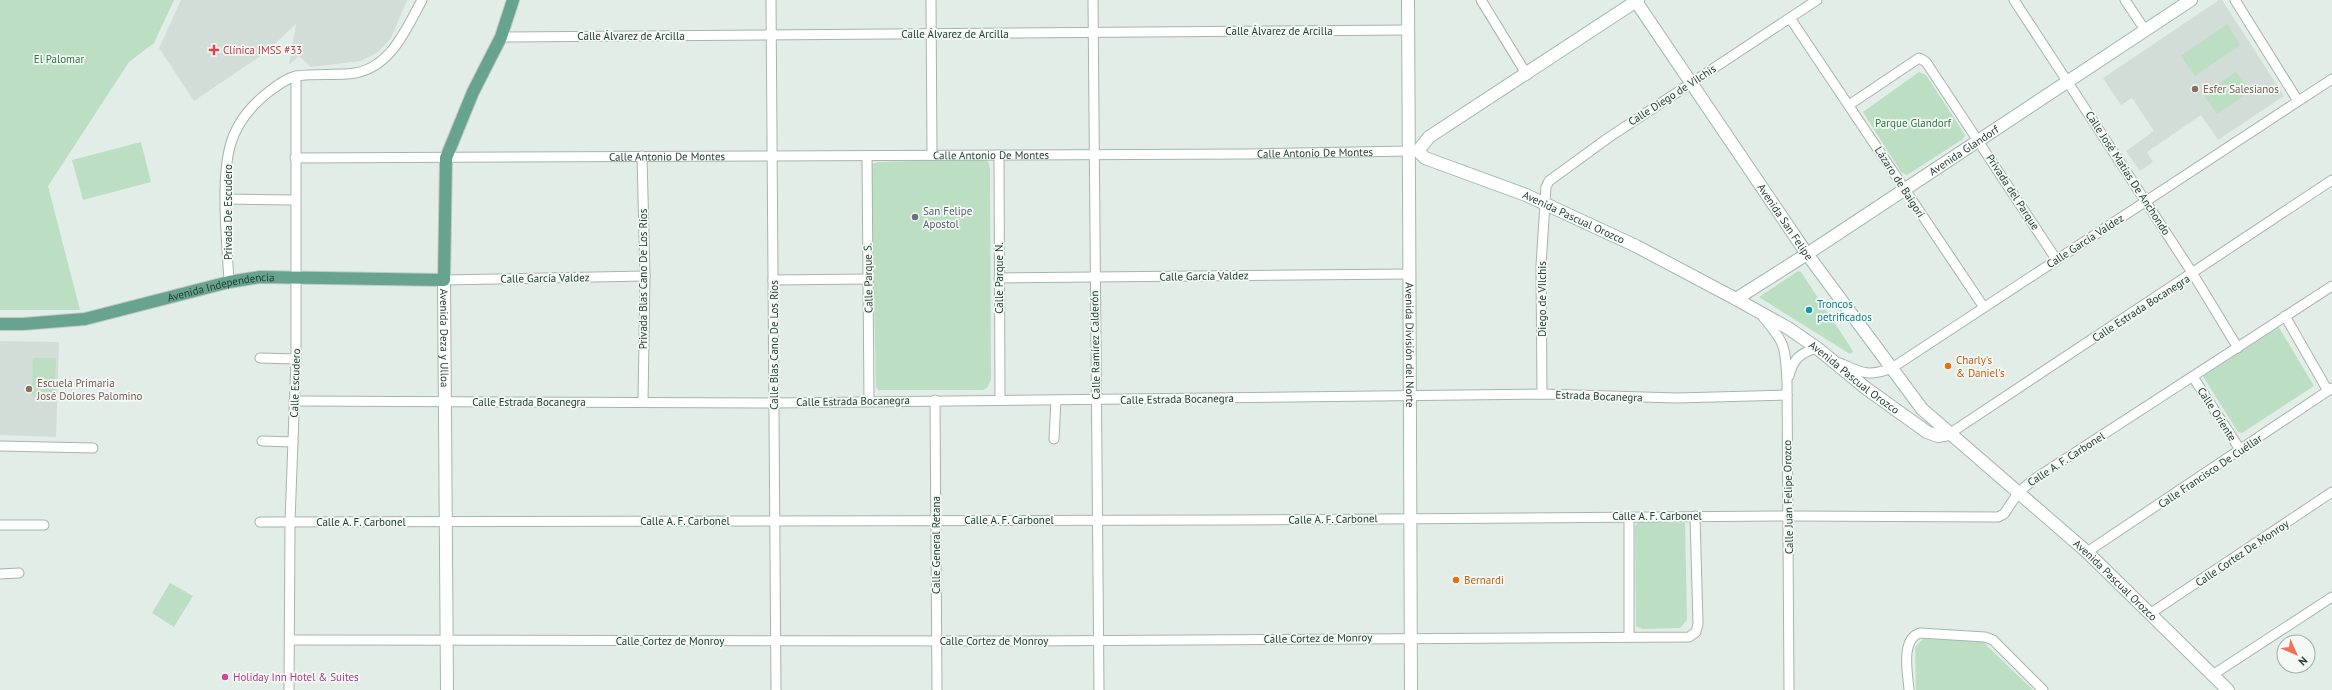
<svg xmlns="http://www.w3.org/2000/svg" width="2332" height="690" viewBox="0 0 2332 690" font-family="'PT Sans',sans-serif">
<rect width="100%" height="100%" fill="#e3ede8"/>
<g fill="#d1ddd6">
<path d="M181,0H407L391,38L378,52L361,61L311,67L299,56L289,65L296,24L265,53L194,101L159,48Z"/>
<path d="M2219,0H2222L2284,96L2218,140L2201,115L2147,152L2153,162L2140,171L2126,151L2154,131L2132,98L2121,105L2103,78Z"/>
<path d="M0,341L59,342L56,437L0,435Z"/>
</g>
<g fill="#bcdec2">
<path d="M0,0H174L154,43L129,62L48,186L80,310H0Z"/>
<path d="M2227,24L2240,45L2195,76L2181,56Z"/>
<path d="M1919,72L1926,75L1965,135L1963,139L1907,175L1901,172L1863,112Z"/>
<path d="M2236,72L2249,92L2217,114L2203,94Z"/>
<path d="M141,142L151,182L83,200L72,160Z"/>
<path d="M984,159L988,161L990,169L991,380L987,388L983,390H878L876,387L871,164L879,162Z"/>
<path d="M1798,271L1801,272L1851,348L1853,352L1850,354L1759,297Z"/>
<path d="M2278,326L2314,386L2242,433L2238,432L2202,375Z"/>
<path d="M33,358H56L54,396H32Z"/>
<path d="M1639,522L1685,523L1687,620L1680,628L1642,629L1636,626L1635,526Z"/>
<path d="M170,583L193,596L174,627L152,613Z"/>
<path d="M1923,639L1982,641L2033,690H1916L1915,647Z"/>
</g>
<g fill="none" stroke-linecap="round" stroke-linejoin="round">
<defs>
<g id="minor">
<path d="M771,0L776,690"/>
<path d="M931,0L932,155"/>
<path d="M1093,0L1099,690"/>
<path d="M1481,0L1527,75"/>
<path d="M2014,0L2193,274L2238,348"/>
<path d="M2125,0L2145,30"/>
<path d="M2235,0L2298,101"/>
<path d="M1790,18L1983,306"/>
<path d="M501,37L1408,30"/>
<path d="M1849,105L1919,58L1926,62L2056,259"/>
<path d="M999,155L1000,400"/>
<path d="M642,156L645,276L643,402"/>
<path d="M867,156L869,401"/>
<path id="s1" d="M295,158L1248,154L1409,151"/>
<path d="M226,199L295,200"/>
<path d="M999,278L1409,274"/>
<path d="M444,280L645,276"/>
<path d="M773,280L868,279"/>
<path d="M229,282C227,243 220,178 231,143C237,123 250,107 266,94C275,87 286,78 297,76C316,73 336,76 355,73C391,67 406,29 422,0"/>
<path d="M2285,316L2328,391"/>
<path d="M1763,317C1786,344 1785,346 1787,381L1789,690"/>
<path d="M260,358L296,359"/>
<path d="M1840,363C1862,373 1868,377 1892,368L2332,79"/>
<path d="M1789,376C1793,359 1800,353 1817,348"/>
<path d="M2193,377L2241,451"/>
<path d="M1542,394L1541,266L1546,187L1549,181L1608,138L1817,0"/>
<path d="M935,400L937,690"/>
<path d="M294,401L774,403L1542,394L1677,398L1787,395"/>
<path d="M1949,434L2332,180"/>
<path d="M1054,439L1056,400"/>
<path d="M262,441L293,442"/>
<path d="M0,446L93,448"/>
<path d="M260,522L1230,520L1789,516L1998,517L2004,514L2018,493L2033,480L2332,286"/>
<path d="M0,525H44"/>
<path d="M2087,552L2332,388"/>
<path d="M0,574L19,573"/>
<path d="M2151,613L2332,492"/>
<path d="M1629,637V517"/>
<path d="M290,640L1026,641L1689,637L1696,632L1698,624L1695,516"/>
<path d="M2214,674L2332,597"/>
<path d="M289,690L290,522L296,359V76"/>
<path d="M1909,690C1908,674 1900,639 1920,633L1985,637L1993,640L2043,690"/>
</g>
<g id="secondary">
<path id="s2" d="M1408,0C1409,230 1411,460 1411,690"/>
<path id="s3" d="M1635,0L1807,254L1922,409L2087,552L2228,690"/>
<path id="s4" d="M1418,151L1425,158L1526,195L1636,246L1736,299L1788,328L1817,348L1867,389L1927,432L1938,436L1949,434"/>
<path d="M1418,151L1429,137L1638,0"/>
<path id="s5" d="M444,280L447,690"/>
<path id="s6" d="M1736,299L1807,254L2191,0"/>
</g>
<g id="primary">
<path id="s7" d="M0,324H23L85,319L229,282L260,277L444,280L446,158L473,92L501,37L513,0"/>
</g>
</defs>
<use href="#minor" stroke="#a5b5ae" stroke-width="11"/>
<use href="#secondary" stroke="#a1b9ae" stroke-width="14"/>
<use href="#primary" stroke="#c1c9c6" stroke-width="14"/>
<use href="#minor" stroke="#fff" stroke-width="9"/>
<use href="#secondary" stroke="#fff" stroke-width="12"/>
<use href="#primary" stroke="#67a38e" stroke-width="12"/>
</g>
<path fill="#e0444e" stroke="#f4f9f6" stroke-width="1.5" d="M212 44h4v4h4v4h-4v4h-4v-4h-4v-4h4z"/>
<g fill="#8d6e63" stroke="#f4f9f6" stroke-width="1.5">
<circle cx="2195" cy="89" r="4"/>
<circle cx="29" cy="389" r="4"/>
</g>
<circle fill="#6b7280" stroke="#f4f9f6" stroke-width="1.5" cx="915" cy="217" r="4"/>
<circle fill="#0f9aa8" stroke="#f4f9f6" stroke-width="1.5" cx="1809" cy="310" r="4"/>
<g fill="#e8710a" stroke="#f4f9f6" stroke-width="1.5">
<circle cx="1948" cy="366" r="4"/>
<circle cx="1456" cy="580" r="4"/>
</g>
<circle fill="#d1479c" stroke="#f4f9f6" stroke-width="1.5" cx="225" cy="677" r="4"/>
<g text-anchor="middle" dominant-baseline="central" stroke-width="3.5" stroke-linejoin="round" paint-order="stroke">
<g font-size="11" fill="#223f34" stroke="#f4f9f6">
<text x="1279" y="31">Calle Álvarez de Arcilla</text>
<text x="955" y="34">Calle Álvarez de Arcilla</text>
<text x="631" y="36">Calle Álvarez de Arcilla</text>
<text transform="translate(1672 95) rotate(-33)">Calle Diego de Vilchis</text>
<text stroke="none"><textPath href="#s6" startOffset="272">Avenida Glandorf</textPath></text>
<text stroke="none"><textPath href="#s1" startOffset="1020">Calle Antonio De Montes</textPath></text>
<text stroke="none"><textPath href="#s1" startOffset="696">Calle Antonio De Montes</textPath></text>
<text stroke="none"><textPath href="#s1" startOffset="372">Calle Antonio De Montes</textPath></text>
<text transform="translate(2128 173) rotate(57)">Calle José Matías De Anchondo</text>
<text transform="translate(1900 182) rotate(57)">Lázaro de Baigori</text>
<text transform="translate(2013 192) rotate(57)">Privada del Parque</text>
<text transform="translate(228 212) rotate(-90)">Privada De Escudero</text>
<text stroke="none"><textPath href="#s4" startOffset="170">Avenida Pascual Orozco</textPath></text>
<text stroke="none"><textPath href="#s3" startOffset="268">Avenida San Felipe</textPath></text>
<text transform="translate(2085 241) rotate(-33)">Calle García Valdez</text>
<text transform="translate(1204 276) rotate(-1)">Calle García Valdez</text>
<text transform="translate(545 278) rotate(-1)">Calle García Valdez</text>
<text transform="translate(868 278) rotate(-91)">Calle Parque S.</text>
<text transform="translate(999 278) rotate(-90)">Calle Parque N.</text>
<text transform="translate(643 279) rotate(-90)">Privada Blas Cano De Los Ríos</text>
<text stroke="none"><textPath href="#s7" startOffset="225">Avenida Independencia</textPath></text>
<text transform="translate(1542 299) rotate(-90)">Diego de VIlchis</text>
<text transform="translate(2141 308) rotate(-33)">Calle Estrada Bocanegra</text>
<text stroke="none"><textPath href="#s5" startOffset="58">Avenida Deza y Ulloa</textPath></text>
<text transform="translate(774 345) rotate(-90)">Calle Blas Cano De Los Ríos</text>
<text transform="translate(1095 345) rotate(-91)">Calle Ramírez Calderón</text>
<text stroke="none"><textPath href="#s2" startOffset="345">Avenida División del Norte</textPath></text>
<text stroke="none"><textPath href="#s4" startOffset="494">Avenida Pascual Orozco</textPath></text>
<text transform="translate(295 383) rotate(-88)">Calle Escudero</text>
<text transform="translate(1599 396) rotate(2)">Estrada Bocanegra</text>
<text transform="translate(1177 399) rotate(-1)">Calle Estrada Bocanegra</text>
<text transform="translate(853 401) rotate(-1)">Calle Estrada Bocanegra</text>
<text x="529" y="402">Calle Estrada Bocanegra</text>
<text transform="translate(2217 414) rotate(57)">Calle Oriente</text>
<text transform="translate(2066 459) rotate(-33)">Calle A. F. Carbonel</text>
<text transform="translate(2210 471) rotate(-34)">Calle Francisco De Cuéllar</text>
<text transform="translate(1788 497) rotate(-91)">Calle Juan Felipe Orozco</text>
<text x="1657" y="516">Calle A. F. Carbonel</text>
<text transform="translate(1333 519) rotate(-1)">Calle A. F. Carbonel</text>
<text x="1009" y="520">Calle A. F. Carbonel</text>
<text x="685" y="521">Calle A. F. Carbonel</text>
<text x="361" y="522">Calle A. F. Carbonel</text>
<text transform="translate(936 545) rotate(-90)">Calle General Retana</text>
<text transform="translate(2242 553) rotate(-34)">Calle Cortez De Monroy</text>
<text stroke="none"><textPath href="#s3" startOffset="758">Avenida Pascual Orozco</textPath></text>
<text transform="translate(1318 638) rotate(-1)">Calle Cortez de Monroy</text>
<text x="670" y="641">Calle Cortez de Monroy</text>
<text x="994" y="641">Calle Cortez de Monroy</text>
</g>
<g font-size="11" fill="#be3a42" stroke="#f4f9f6" text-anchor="start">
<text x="223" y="50">Clínica IMSS #33</text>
</g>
<g font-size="11" fill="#2c7642" stroke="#f4f9f6">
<text x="59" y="59">El Palomar</text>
<text x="1913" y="123">Parque Glandorf</text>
</g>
<g font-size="11" fill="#785e54" stroke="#f4f9f6" text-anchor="start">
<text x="2203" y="89">Esfer Salesianos</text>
<text x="37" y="383">Escuela Primaria<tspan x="37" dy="13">José Dolores Palomino</tspan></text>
</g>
<g font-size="11" fill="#5b616d" stroke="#f4f9f6" text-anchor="start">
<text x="923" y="211">San Felipe<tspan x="923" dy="13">Apostol</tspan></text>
</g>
<g font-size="11" fill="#0d838f" stroke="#f4f9f6" text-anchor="start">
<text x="1817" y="304">Troncos<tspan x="1817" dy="13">petrificados</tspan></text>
</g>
<g font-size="11" fill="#c56008" stroke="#f4f9f6" text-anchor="start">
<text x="1956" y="360">Charly's<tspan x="1956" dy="13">&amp; Daniel's</tspan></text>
<text x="1464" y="580">Bernardi</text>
</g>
<g font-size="11" fill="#b23c85" stroke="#f4f9f6" text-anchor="start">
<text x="233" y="677">Holiday Inn Hotel &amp; Suites</text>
</g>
</g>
<g transform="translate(2296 654) rotate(135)"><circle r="19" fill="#f4f9f6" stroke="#a0afa8"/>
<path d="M0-3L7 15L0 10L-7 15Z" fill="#f3725b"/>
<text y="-6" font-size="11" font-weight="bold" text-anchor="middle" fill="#223f34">N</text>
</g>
</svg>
